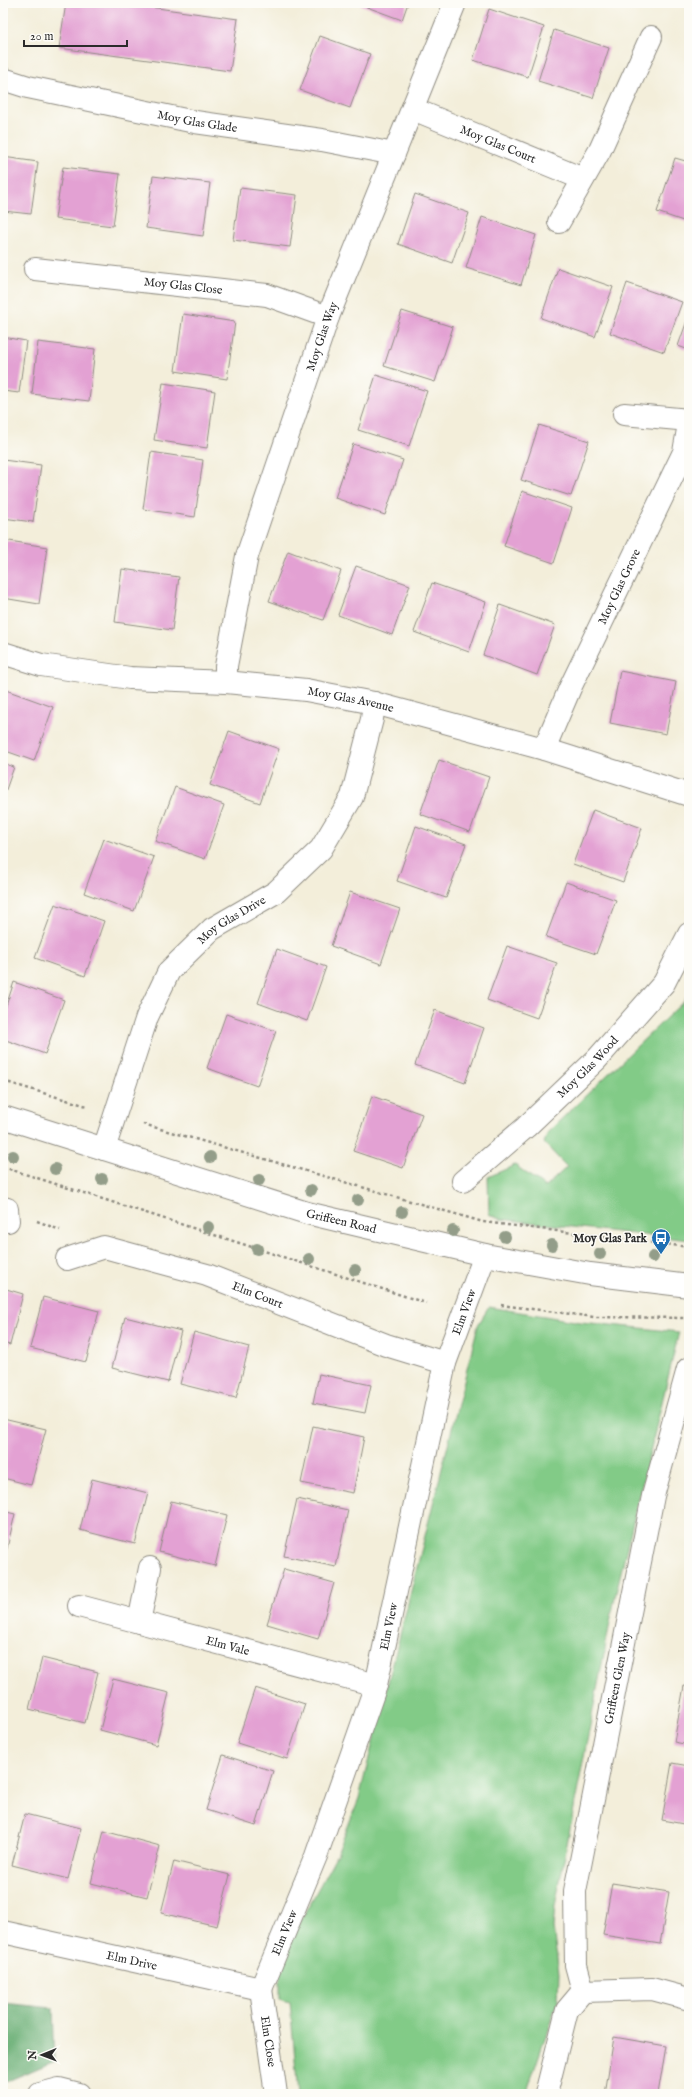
<svg xmlns="http://www.w3.org/2000/svg" width="692" height="2097" viewBox="0 0 692 2097" font-family="'IM FELL English',serif">
<rect width="100%" height="100%" fill="#fdfcf7"/>
<filter id="ink" filterUnits="userSpaceOnUse"><feTurbulence type="fractalNoise" baseFrequency=".025" numOctaves="2"/><feDisplacementMap in="SourceGraphic" scale="8" xChannelSelector="R" yChannelSelector="G"/><feConvolveMatrix kernelMatrix="1 2 1 2 8 2 1 2 1" color-interpolation-filters="sRGB"/></filter>
<filter id="wash" filterUnits="userSpaceOnUse"><feTurbulence type="fractalNoise" baseFrequency=".012" numOctaves="4" result="noise"/><feDisplacementMap in="SourceGraphic" scale="16" xChannelSelector="R" yChannelSelector="G"/><feGaussianBlur stdDeviation="0.9" result="paint"/><feColorMatrix in="noise" values="0 0 0 0 0 0 0 0 0 0 0 0 0 0 0 0 0 1.4 0 .05"/><feComposite in="paint" operator="in"/></filter>
<g filter="url(#wash)">
<rect width="100%" height="100%" fill="#f3eeda"/>
<g fill="#82cb87" stroke="#567b59">
<path d="M689,991V1240L500,1219L489,1214L488,1177L515,1165L545,1187L567,1167L544,1143L548,1132L685,1000Z"/>
<path d="M489,1307L581,1322L679,1332L615,1597L555,1906L553,1928L559,1973L558,2000L526,2094H298L290,2002L280,1999V1970L292,1937L337,1854L359,1798L478,1325Z"/>
</g>
<path fill="#69af74" stroke="#4a6d50" d="M3,2003L53,2008L55,2061L3,2083Z"/>
<g id="blocks">
<g fill="#e3a1d3">
<path d="M3,3H7L4,24H3Z"/>
<path d="M66,3H120L238,19L230,71L59,48Z"/>
<path d="M356,3H408L402,20Z"/>
<path d="M489,9L544,27L528,77L473,60Z"/>
<path d="M554,30L609,48L593,98L538,81Z"/>
<path d="M320,36L370,54L350,108L300,90Z"/>
<path d="M3,157L38,162L31,214L3,211Z"/>
<path d="M675,158L689,162V223L657,212Z"/>
<path d="M63,167L120,174L113,226L55,219Z"/>
<path d="M153,176L210,183L203,236L146,228Z"/>
<path d="M240,188L297,195L290,247L233,240Z"/>
<path d="M415,194L469,213L452,263L398,244Z"/>
<path d="M482,217L536,235L521,285L466,268Z"/>
<path d="M558,268L613,287L595,337L541,318Z"/>
<path d="M627,283L682,302L664,352L610,333Z"/>
<path d="M402,311L453,327L435,382L384,366Z"/>
<path d="M183,314L235,322L227,379L175,371Z"/>
<path d="M689,315V350L678,346Z"/>
<path d="M3,337L26,341L19,393L3,391Z"/>
<path d="M38,342L95,349L89,401L32,394Z"/>
<path d="M376,375L427,391L409,446L358,430Z"/>
<path d="M163,383L215,391L207,448L154,440Z"/>
<path d="M539,425L589,441L571,496L521,480Z"/>
<path d="M353,444L403,460L385,515L335,498Z"/>
<path d="M151,452L203,460L195,517L143,509Z"/>
<path d="M3,460L41,465L33,522L3,518Z"/>
<path d="M522,491L572,508L554,563L504,546Z"/>
<path d="M3,540L47,547L39,604L3,598Z"/>
<path d="M288,551L341,571L323,620L269,601Z"/>
<path d="M356,566L410,585L392,635L338,615Z"/>
<path d="M122,569L179,577L172,630L115,622Z"/>
<path d="M432,583L486,602L469,652L414,632Z"/>
<path d="M500,605L555,625L537,675L483,655Z"/>
<path d="M620,671L676,682L666,734L610,723Z"/>
<path d="M3,689L53,707L34,761L3,750Z"/>
<path d="M229,731L279,749L260,803L210,785Z"/>
<path d="M439,760L489,777L470,832L420,814Z"/>
<path d="M3,763L14,767L3,798Z"/>
<path d="M175,787L224,805L205,859L155,841Z"/>
<path d="M593,810L642,828L623,882L573,864Z"/>
<path d="M416,826L466,844L446,898L397,881Z"/>
<path d="M104,839L154,857L134,911L84,893Z"/>
<path d="M566,882L616,900L596,954L546,937Z"/>
<path d="M350,892L400,909L381,964L331,946Z"/>
<path d="M55,904L104,921L85,976L35,958Z"/>
<path d="M507,946L557,963L537,1018L487,1000Z"/>
<path d="M277,949L326,967L307,1021L258,1003Z"/>
<path d="M14,982L64,1000L45,1054L3,1039V1015Z"/>
<path d="M435,1010L484,1028L465,1083L415,1065Z"/>
<path d="M226,1014L276,1031L257,1086L207,1068Z"/>
<path d="M372,1096L422,1114L403,1168L353,1151Z"/>
<path d="M3,1288L23,1294L10,1345L3,1343Z"/>
<path d="M43,1297L99,1311L86,1362L30,1348Z"/>
<path d="M125,1317L181,1331L168,1382L112,1368Z"/>
<path d="M194,1332L249,1347L236,1398L180,1384Z"/>
<path d="M319,1374L371,1385L365,1413L313,1403Z"/>
<path d="M3,1419L46,1429L31,1485L3,1478Z"/>
<path d="M313,1426L364,1437L353,1493L301,1483Z"/>
<path d="M92,1479L148,1493L135,1544L80,1530Z"/>
<path d="M297,1499L348,1510L336,1567L284,1556Z"/>
<path d="M171,1501L227,1515L215,1566L159,1552Z"/>
<path d="M3,1511L15,1514L4,1561H3Z"/>
<path d="M284,1569L334,1583L318,1639L267,1624Z"/>
<path d="M42,1658L98,1672L85,1723L29,1709Z"/>
<path d="M113,1679L169,1693L156,1745L100,1730Z"/>
<path d="M684,1686L689,1687V1745L674,1742Z"/>
<path d="M255,1688L305,1704L287,1759L237,1743Z"/>
<path d="M223,1755L273,1771L256,1826L206,1810Z"/>
<path d="M672,1763L689,1766V1825L662,1820Z"/>
<path d="M25,1814L81,1828L68,1879L12,1865Z"/>
<path d="M104,1831L160,1846L147,1897L91,1883Z"/>
<path d="M174,1861L230,1875L217,1926L161,1913Z"/>
<path d="M612,1883L669,1892L660,1944L603,1935Z"/>
<path d="M614,2037L666,2046L658,2094H605Z"/>
</g>
</g>
</g>
<g filter="url(#ink)">
<use href="#blocks" fill-opacity="0" stroke="#8f8c82" stroke-width="1"/>
<g fill="none" stroke-linecap="round" stroke-linejoin="round">
<defs>
<g id="minor">
<path id="s1" d="M3,79L28,87L195,122L322,140L394,154"/>
<path id="s2" d="M413,109L583,179"/>
<path d="M559,222L600,150L651,37"/>
<path id="s3" d="M35,269L267,295L328,317"/>
<path d="M624,414L689,420"/>
<path id="s4" d="M3,653L41,665L130,678L226,682L306,690L374,703L544,749L689,795"/>
<path id="s5" d="M226,682V666L247,556L328,317L455,3"/>
<path id="s6" d="M544,749L570,688L684,452L689,424"/>
<path id="s7" d="M3,1117L307,1213L485,1255L590,1274L689,1286"/>
<path id="s8" d="M104,1149L147,1017L169,971L212,929L276,892L321,849L352,797L372,719L374,703"/>
<path id="s9" d="M463,1181L526,1127L597,1059L664,983L689,934"/>
<path d="M3,1208L7,1209L8,1221"/>
<path id="s10" d="M67,1259L104,1247L207,1275L386,1345L445,1363"/>
<path id="s11" d="M79,1606L376,1685"/>
<path d="M139,1622L150,1568"/>
<path id="s12" d="M3,1932L261,1989"/>
<path id="s13" d="M261,1989L316,1856L376,1685L445,1363L485,1255"/>
<path id="s14" d="M261,1989L276,2094"/>
<path id="s15" d="M583,1991L576,1965L575,1891L653,1496L688,1369"/>
<path d="M583,1991L652,1989L689,1999"/>
<path d="M40,2094L59,2089L79,2094"/>
<path d="M546,2094L567,2010L583,1991"/>
</g>
</defs>
<use href="#minor" stroke="#8f8c82" stroke-width="24"/>
<g stroke="#8f8c82" stroke-width="2.5" stroke-dasharray="3 3" stroke-linecap="butt">
<path d="M3,1081L87,1106"/>
<path d="M143,1124L483,1222L689,1247"/>
<path d="M3,1167L426,1303"/>
<path d="M37,1221L60,1230"/>
<path d="M501,1305L594,1317L689,1318"/>
</g>
<use href="#minor" stroke="#fff" stroke-width="22"/>
</g>
<g fill="#939d89">
<circle cx="13" cy="1156" r="6"/>
<circle cx="210" cy="1157" r="6"/>
<circle cx="55" cy="1169" r="6"/>
<circle cx="102" cy="1179" r="6"/>
<circle cx="259" cy="1180" r="6"/>
<circle cx="311" cy="1190" r="6"/>
<circle cx="358" cy="1200" r="6"/>
<circle cx="402" cy="1212" r="6"/>
<circle cx="208" cy="1227" r="6"/>
<circle cx="453" cy="1231" r="6"/>
<circle cx="505" cy="1237" r="6"/>
<circle cx="552" cy="1245" r="6"/>
<circle cx="257" cy="1249" r="6"/>
<circle cx="600" cy="1254" r="6"/>
<circle cx="653" cy="1257" r="6"/>
<circle cx="309" cy="1259" r="6"/>
<circle cx="355" cy="1270" r="6"/>
</g>
</g>
<defs>
<symbol id="bus-pin" viewBox="-11 -11 22 30"><path d="M0 17L-7.5 6A9.5 9.5 0 1 1 7.5 6Z" fill="#1f6fb2" stroke="#fdfcf7"/><path d="M-5-6H5V4H4V6H2V4H-2V6H-4V4H-5ZM-3.5-4V0h7V-4ZM-3.5 1.2v1.5H-2V1.2ZM2 1.2v1.5H3.5V1.2Z" fill="#fff"/></symbol>
</defs>
<g fill-rule="evenodd">
<use href="#bus-pin" x="650" y="1227" width="22" height="30"/>
</g>
<g text-anchor="middle" dominant-baseline="central" stroke-width="3" stroke-linejoin="round" paint-order="stroke">
<g font-size="12" fill="#2b2b2b" stroke="#fdfcf7">
<text stroke="none"><textPath href="#s1" startOffset="199">Moy Glas Glade</textPath></text>
<text stroke="none"><textPath href="#s2" startOffset="92">Moy Glas Court</textPath></text>
<text stroke="none"><textPath href="#s3" startOffset="149">Moy Glas Close</textPath></text>
<text stroke="none"><textPath href="#s5" startOffset="360">Moy Glas Way</textPath></text>
<text stroke="none"><textPath href="#s6" startOffset="179">Moy Glas Grove</textPath></text>
<text stroke="none"><textPath href="#s4" startOffset="352">Moy Glas Avenue</textPath></text>
<text stroke="none"><textPath href="#s8" startOffset="271">Moy Glas Drive</textPath></text>
<text stroke="none"><textPath href="#s9" startOffset="169">Moy Glas Wood</textPath></text>
<text stroke="none"><textPath href="#s7" startOffset="354">Griffeen Road</textPath></text>
<text stroke="none"><textPath href="#s10" startOffset="200">Elm Court</textPath></text>
<text stroke="none"><textPath href="#s13" startOffset="709">Elm View</textPath></text>
<text stroke="none"><textPath href="#s13" startOffset="385">Elm View</textPath></text>
<text stroke="none"><textPath href="#s11" startOffset="154">Elm Vale</textPath></text>
<text stroke="none"><textPath href="#s15" startOffset="318">Griffeen Glen Way</textPath></text>
<text stroke="none"><textPath href="#s13" startOffset="61">Elm View</textPath></text>
<text stroke="none"><textPath href="#s12" startOffset="132">Elm Drive</textPath></text>
<text stroke="none"><textPath href="#s14" startOffset="53">Elm Close</textPath></text>
</g>
<g font-size="12" font-weight="bold" fill="#2b2b2b" stroke="#fdfcf7" text-anchor="end">
<text x="647" y="1238">Moy Glas Park</text>
</g>
</g>
<rect width="692" height="2097" fill="none" stroke="#fdfcf7" stroke-width="16"/>
<g transform="translate(42 2055) rotate(269)" stroke="#fdfcf7" stroke-width="3" paint-order="stroke">
<path d="M0-3L7 15L0 10L-7 15Z" fill="#2b2b2b"/>
<text y="-6" font-size="11" font-weight="bold" text-anchor="middle" fill="#2b2b2b">N</text>
</g>
<path d="M24 40v6h103v-6" fill="none" stroke="#2b2b2b" stroke-width="2"/>
<text x="30" y="40" font-size="12" fill="#2b2b2b" stroke="#fdfcf7" stroke-width="3" paint-order="stroke">20 m</text>
</svg>
